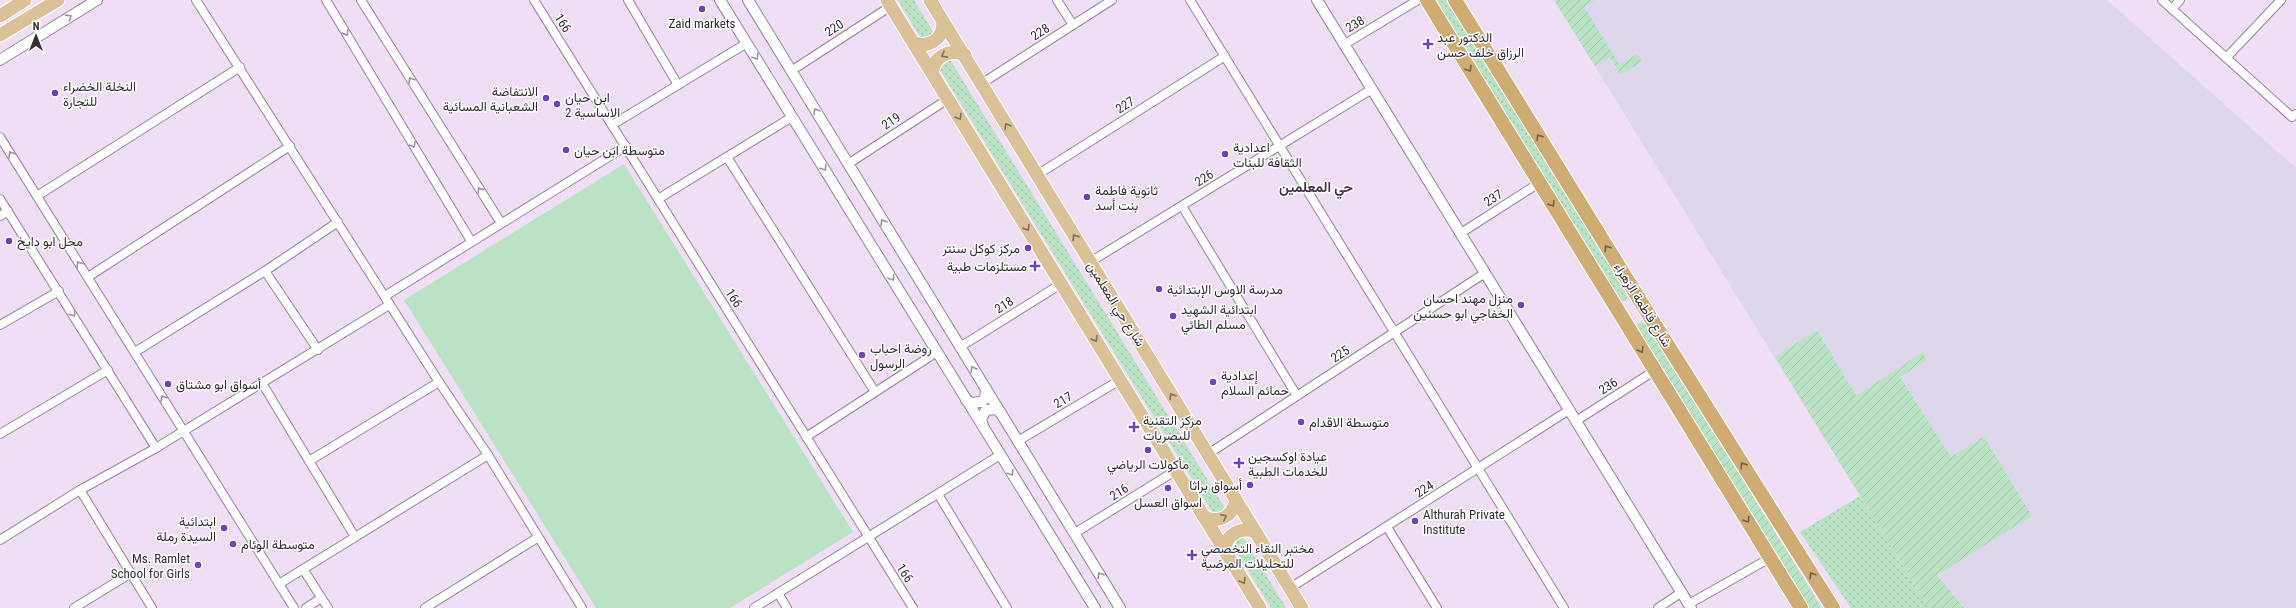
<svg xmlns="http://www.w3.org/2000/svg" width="2296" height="608" viewBox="0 0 2296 608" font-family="'Roboto Condensed',Vazirmatn,sans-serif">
<defs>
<pattern id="grass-dots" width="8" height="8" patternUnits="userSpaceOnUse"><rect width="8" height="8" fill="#bae3c5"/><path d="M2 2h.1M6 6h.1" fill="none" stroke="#a0c3aa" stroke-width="1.8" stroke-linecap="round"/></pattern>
<pattern id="garden-furrows" width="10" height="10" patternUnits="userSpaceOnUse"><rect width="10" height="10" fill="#bae3c5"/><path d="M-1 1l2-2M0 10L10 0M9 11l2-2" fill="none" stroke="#a0c3aa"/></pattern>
</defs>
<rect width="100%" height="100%" fill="#f0def4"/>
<path fill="#ded7ec" d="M1554,0H2107L2296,168V608H1929Z"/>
<g fill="url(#grass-dots)">
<path d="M898,0H914L935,35L923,42Z"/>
<path d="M1434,0H1446L1628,296L1626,301H1619Z"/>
<path d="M949,58L1226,510L1215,516L937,65Z"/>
<path d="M1860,496L1929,608H1851L1800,532Z"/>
<path d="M1241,534L1286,608H1271L1230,541Z"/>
</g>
<path fill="#bae3c5" d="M624,164L853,532L730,608H596L404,300Z"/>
<g fill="url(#garden-furrows)">
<path d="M1554,0H1595L1584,7L1620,65L1637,54L1642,62L1620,74L1610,57L1595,66Z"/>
<path d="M1642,322L1646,324L1822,608H1809L1636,330L1637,324Z"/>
<path d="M1817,330L1856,396L1923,352L1927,360L1900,377L1951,457L1984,437L2032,516L1937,575L1964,608H1929L1775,357Z"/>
</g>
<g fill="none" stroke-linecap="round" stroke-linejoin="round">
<defs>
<g id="minor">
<path d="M196,0L439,382L488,455L582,608"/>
<path d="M326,0L471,241"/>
<path d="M361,0L501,223"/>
<path d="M534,0L913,608"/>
<path d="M628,0L678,85"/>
<path d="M1057,0L1073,25"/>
<path d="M1190,0L1564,608"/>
<path d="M2162,0L2292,117L2296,114"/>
<path d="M2172,9L2180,0"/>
<path d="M1345,44L1418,0"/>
<path d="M2226,58L2281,0"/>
<path d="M791,71L891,6"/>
<path d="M981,84L1112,0"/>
<path d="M612,125L747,43"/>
<path d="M0,137L294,608"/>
<path d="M727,157L875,392"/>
<path d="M848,164L948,99"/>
<path d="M1037,175L1225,56"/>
<path d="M37,196L240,67"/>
<path d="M0,199L156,448"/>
<path d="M658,199L792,117"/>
<path d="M1182,206L1297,396"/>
<path d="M0,216L8,211"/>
<path d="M1461,233L1539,183"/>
<path d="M1090,262L1372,89"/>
<path d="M265,271L318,350"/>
<path d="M88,277L290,146"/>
<path d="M385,296L626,146"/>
<path d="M0,325L59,291"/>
<path d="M960,347L1061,284"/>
<path d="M135,352L265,271L338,222"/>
<path d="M262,383L355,537"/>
<path d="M1576,421L1654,371"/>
<path d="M0,434L108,370"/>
<path d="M806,437L937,352"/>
<path d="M1018,441L1120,380"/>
<path d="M1208,454L1485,273"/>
<path d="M309,461L439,382"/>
<path d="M80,490L152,608"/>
<path d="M938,494L1007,608"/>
<path d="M1387,527L1437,608"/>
<path d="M1075,533L1175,471"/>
<path d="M0,540L80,490L156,448L389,305"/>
<path d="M303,569L328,608"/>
<path d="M279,584L488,455"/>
<path d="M1290,588L1569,410"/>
<path d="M778,593L787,608"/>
<path d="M1689,604L1770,558"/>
<path d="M74,608L131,573"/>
<path d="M306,608L321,598"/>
<path d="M425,608L537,538"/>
<path d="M754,608L1000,455"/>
<path d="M1658,608L1682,592"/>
</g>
<g id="tertiary">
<path d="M720,0L1095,608"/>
<path d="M748,0L1120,608"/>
<path d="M1317,0L1691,608"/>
<path d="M0,60L97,0"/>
<path d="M966,400L971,403L981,402L985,399L986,389"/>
<path d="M983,426L981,419L986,410L996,409L1001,413"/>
</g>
<g id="primary">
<path d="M887,0L1260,608"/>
<path d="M930,0L1302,608"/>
<path d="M0,16L25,0"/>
<path d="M0,35L58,0"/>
<path d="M914,43C930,48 943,39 943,22"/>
<path d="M932,73C934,56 950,48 965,55"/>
<path d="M1204,517C1219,524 1233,516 1236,500"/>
<path d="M1224,550C1227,534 1241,526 1256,532"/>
</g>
<g id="trunk">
<path d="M1427,0L1801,608"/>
<path d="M1455,0L1652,320L1833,608"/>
</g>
</defs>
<use href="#minor" stroke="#958599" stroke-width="10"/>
<use href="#tertiary" stroke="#958599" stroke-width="12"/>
<use href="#primary" stroke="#fff" stroke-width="15"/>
<use href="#trunk" stroke="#fff" stroke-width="16"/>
<use href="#minor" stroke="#fff" stroke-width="8"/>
<use href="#tertiary" stroke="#fff" stroke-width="10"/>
<use href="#primary" stroke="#dbc197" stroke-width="13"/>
<use href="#trunk" stroke="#cfac74" stroke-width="14"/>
</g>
<defs><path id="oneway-chevron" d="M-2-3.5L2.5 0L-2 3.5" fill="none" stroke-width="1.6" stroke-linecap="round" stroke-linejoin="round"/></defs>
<g stroke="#9a969b">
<use href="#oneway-chevron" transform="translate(69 17) rotate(-32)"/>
<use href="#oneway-chevron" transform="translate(346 33) rotate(59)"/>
<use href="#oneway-chevron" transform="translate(756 57) rotate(58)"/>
<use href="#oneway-chevron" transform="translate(411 80) rotate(-122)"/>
<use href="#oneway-chevron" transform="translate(816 111) rotate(-121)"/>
<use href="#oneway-chevron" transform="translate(413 145) rotate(59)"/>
<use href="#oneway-chevron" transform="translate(11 154) rotate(-122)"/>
<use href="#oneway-chevron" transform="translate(824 168) rotate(58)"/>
<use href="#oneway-chevron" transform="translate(480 190) rotate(-122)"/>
<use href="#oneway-chevron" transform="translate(883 222) rotate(-122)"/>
<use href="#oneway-chevron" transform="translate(79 264) rotate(-122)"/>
<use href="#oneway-chevron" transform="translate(892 278) rotate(58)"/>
<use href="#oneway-chevron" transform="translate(73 314) rotate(58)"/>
<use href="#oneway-chevron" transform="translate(973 369) rotate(-121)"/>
<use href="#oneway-chevron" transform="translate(163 398) rotate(-122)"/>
<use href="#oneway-chevron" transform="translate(1011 473) rotate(58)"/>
<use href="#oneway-chevron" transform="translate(1100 575) rotate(-122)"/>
</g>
<g stroke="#807062">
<use href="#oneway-chevron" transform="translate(944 55) rotate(152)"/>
<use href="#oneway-chevron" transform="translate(959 117) rotate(58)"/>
<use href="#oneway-chevron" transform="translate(1007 126) rotate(-121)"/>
<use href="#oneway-chevron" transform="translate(1027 228) rotate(58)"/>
<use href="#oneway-chevron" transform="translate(1075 237) rotate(-122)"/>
<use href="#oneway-chevron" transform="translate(1095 339) rotate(59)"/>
<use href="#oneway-chevron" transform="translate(1172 396) rotate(-122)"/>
<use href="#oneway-chevron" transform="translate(1224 517) rotate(-27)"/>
<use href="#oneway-chevron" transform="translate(1243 581) rotate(59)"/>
</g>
<g stroke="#73604f">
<use href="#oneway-chevron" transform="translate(1469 69) rotate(58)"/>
<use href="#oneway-chevron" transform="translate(1539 137) rotate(-122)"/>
<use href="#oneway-chevron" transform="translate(1552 204) rotate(58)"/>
<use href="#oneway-chevron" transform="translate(1607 248) rotate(-122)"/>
<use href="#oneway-chevron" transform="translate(1641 350) rotate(59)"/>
<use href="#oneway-chevron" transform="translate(1743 465) rotate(-122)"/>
<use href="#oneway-chevron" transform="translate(1747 520) rotate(58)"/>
<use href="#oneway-chevron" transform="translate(1812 575) rotate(-122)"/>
</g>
<g fill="#6d43bc" stroke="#fff" stroke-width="1.5">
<circle cx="702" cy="9" r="4"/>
<path d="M1426 38h4v4h4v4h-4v4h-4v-4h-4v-4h4z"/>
<circle cx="55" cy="93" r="4"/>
<circle cx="546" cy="98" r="4"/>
<circle cx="557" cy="104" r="4"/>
<circle cx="566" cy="150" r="4"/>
<circle cx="1225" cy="154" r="4"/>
<circle cx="1087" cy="197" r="4"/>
<circle cx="9" cy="241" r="4"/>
<circle cx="1028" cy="248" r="4"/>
<path d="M1033 260h4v4h4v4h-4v4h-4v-4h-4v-4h4z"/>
<circle cx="1159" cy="289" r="4"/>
<circle cx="1521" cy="305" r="4"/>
<circle cx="1173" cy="316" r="4"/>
<circle cx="862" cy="355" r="4"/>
<circle cx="1213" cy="382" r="4"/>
<circle cx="168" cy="384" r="4"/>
<circle cx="1301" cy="422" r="4"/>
<path d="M1132 421h4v4h4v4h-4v4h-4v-4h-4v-4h4z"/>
<circle cx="1148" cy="450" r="4"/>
<path d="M1237 457h4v4h4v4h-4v4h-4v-4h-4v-4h4z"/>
<circle cx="1250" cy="485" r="4"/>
<circle cx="1168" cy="488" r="4"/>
<circle cx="1415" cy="521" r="4"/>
<circle cx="224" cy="528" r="4"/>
<circle cx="233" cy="544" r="4"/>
<path d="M1190 549h4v4h4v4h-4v4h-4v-4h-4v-4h4z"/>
<circle cx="198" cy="565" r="4"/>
</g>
<g text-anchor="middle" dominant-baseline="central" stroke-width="3" stroke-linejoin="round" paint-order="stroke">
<g font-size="13" fill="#352e37" stroke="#fff">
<text transform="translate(563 23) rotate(58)">166</text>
<text transform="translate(1355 24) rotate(-31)">238</text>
<text transform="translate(834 28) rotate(-33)">220</text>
<text transform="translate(1040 32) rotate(-33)">228</text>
<text transform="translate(1125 105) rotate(-32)">227</text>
<text transform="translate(891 121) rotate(-34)">219</text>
<text transform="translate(1204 178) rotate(-32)">226</text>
<text transform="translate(1493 198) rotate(-33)">237</text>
<text transform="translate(734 298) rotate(58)">166</text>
<text transform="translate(1116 304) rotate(58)">شارع حي المعلمين</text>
<text transform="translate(1004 305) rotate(-32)">218</text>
<text transform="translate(1643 305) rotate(58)">شارع فاطمة الزهراء</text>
<text transform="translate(1340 354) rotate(-33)">225</text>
<text transform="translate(1608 386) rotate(-33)">236</text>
<text transform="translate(1063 400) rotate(-31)">217</text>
<text transform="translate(1424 489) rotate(-33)">224</text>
<text transform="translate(1119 492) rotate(-32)">216</text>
<text transform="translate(905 573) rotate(58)">166</text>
</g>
<g font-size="13" fill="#352e37" stroke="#fff" text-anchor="start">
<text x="702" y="23" text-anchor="middle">Zaid markets</text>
<text x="1437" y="37">الدكتور عبد<tspan x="1437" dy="15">الرزاق خلف حسن</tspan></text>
<text x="63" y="86">النخلة الخضراء<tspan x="63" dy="15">للتجارة</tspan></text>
<text x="538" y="91" text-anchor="end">الانتفاضة<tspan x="538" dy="15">الشعبانية المسائية</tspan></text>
<text x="565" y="97">ابن حيان<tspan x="565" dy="15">الاساسية 2</tspan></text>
<text x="1233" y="147">اعدادية<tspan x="1233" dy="15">الثقافة للبنات</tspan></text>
<text x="574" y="150">متوسطة ابن حيان</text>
<text x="1095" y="190">ثانوية فاطمة<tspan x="1095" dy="15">بنت أسد</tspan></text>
<text x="17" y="241">محل ابو دايخ</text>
<text x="1020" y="248" text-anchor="end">مركز كوكل سنتر</text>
<text x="1027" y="266" text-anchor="end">مستلزمات طبية</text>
<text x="1167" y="289">مدرسة الاوس الإبتدائية</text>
<text x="1513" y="298" text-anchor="end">منزل مهند احسان<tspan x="1513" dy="15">الخفاجي ابو حسنين</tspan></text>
<text x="1181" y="309">ابتدائية الشهيد<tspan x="1181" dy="15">مسلم الطائي</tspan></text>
<text x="870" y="348">روضة احباب<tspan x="870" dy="15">الرسول</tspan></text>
<text x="1221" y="375">إعدادية<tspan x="1221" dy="15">حمائم السلام</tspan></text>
<text x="176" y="384">أسواق ابو مشتاق</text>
<text x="1143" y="420">مركز التقنية<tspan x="1143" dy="15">للبصريات</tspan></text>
<text x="1309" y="422">متوسطة الاقدام</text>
<text x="1248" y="456">عيادة اوكسجين<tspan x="1248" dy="15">للخدمات الطبية</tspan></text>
<text x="1148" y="464" text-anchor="middle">مأكولات الرياضي</text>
<text x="1242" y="485" text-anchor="end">أسواق براثا</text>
<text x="1168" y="502" text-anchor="middle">اسواق العسل</text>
<text x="1423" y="514">Althurah Private<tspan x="1423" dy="15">Institute</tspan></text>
<text x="216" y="521" text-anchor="end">ابتدائية<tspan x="216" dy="15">السيدة رملة</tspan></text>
<text x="241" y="544">متوسطة الوئام</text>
<text x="1201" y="548">مختبر النقاء التخصصي<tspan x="1201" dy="15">للتحليلات المرضية</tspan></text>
<text x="190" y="558" text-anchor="end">Ms. Ramlet<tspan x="190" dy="15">School for Girls</tspan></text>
</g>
<g font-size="14" font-weight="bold" fill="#433546" stroke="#fff">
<text x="1316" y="187">حي المعلمين</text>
</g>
</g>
<g transform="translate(36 36)" stroke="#ffffff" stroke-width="3" paint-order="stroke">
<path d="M0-3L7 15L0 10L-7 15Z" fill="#352e37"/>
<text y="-6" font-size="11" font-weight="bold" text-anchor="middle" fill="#352e37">N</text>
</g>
</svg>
